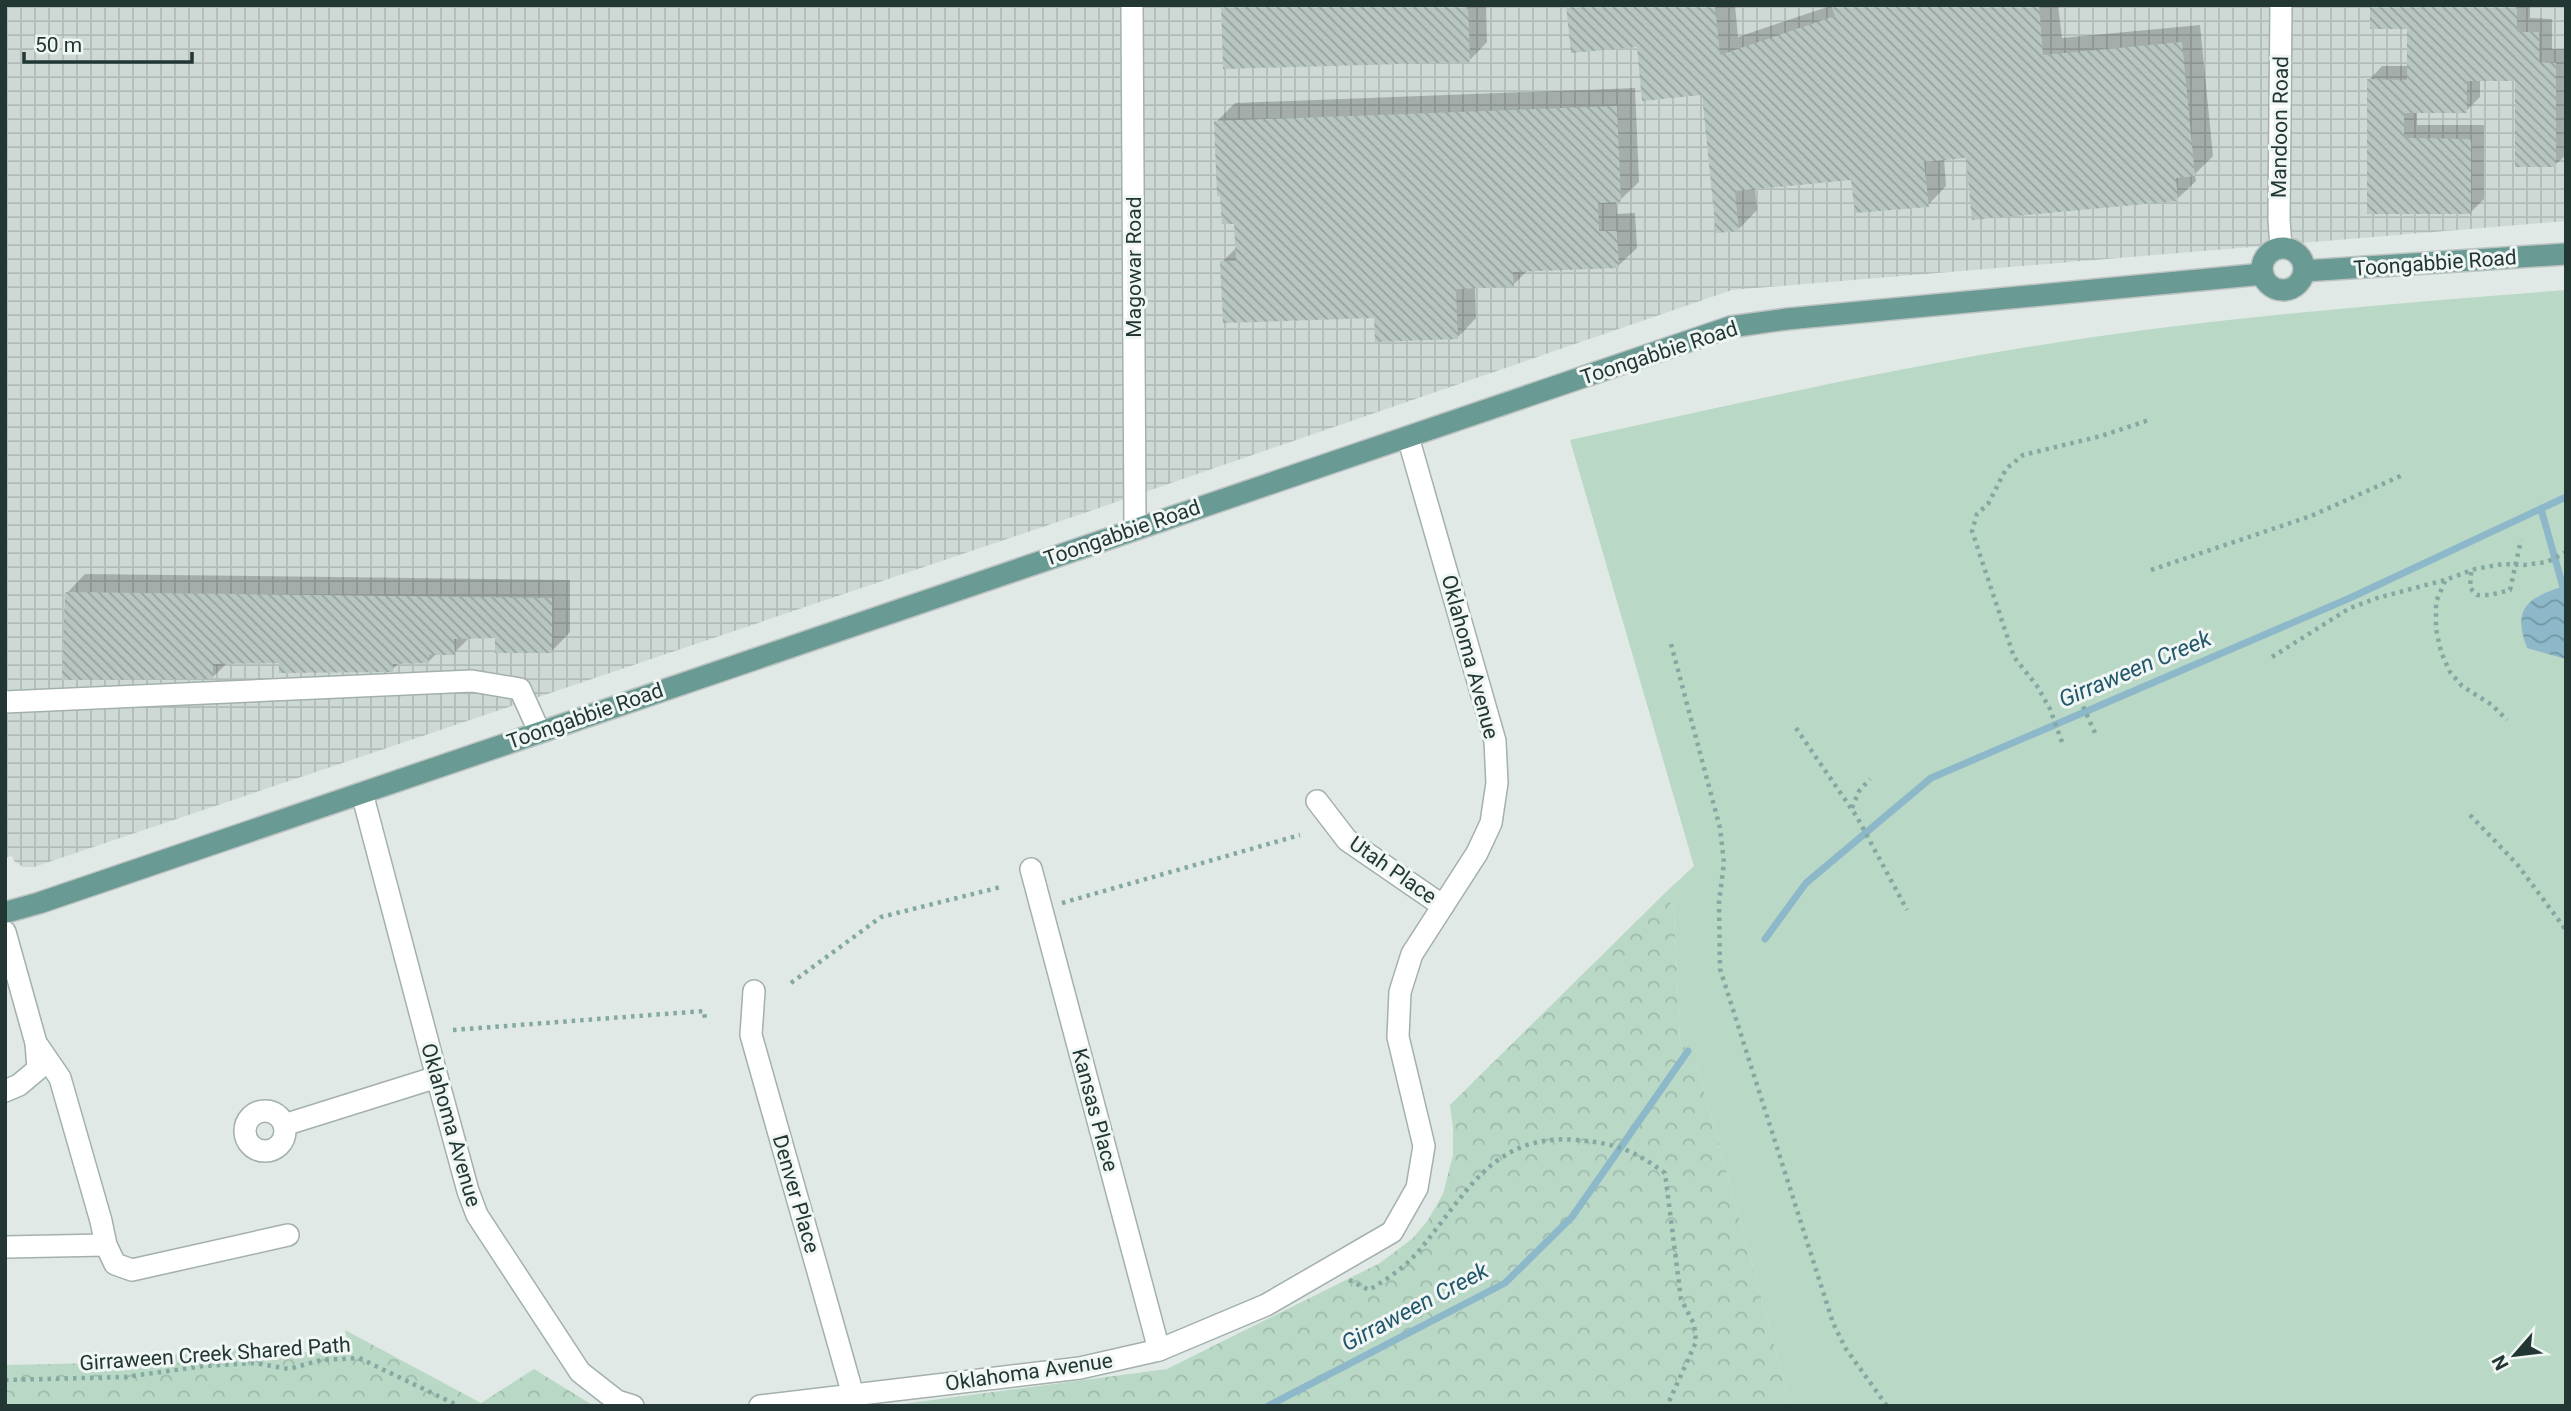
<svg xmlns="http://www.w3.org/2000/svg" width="2571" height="1411" viewBox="0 0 2571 1411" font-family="Roboto,sans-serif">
<defs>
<pattern id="industrial-grid" width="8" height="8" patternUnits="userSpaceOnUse" patternTransform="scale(1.75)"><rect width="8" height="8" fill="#ced9d5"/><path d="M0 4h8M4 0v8" fill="none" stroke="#b1bbb7"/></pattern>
<pattern id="forest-crowns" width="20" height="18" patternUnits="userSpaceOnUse" patternTransform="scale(1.75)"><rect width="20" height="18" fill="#bad8c6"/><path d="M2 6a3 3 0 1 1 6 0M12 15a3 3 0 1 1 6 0" fill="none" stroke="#a0baab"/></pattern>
<pattern id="water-waves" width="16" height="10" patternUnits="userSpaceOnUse" patternTransform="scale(1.75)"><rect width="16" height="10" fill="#8db8c9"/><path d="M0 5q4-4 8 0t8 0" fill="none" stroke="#7396a4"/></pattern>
<pattern id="building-back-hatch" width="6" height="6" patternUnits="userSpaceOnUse" patternTransform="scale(1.75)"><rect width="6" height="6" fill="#b8c6c2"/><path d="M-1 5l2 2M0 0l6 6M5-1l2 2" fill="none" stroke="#95a29e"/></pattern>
</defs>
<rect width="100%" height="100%" fill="#e0e9e6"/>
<path fill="url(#industrial-grid)" d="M5,5H2566V221L1732,290L1093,510L34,867H23L14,861L12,856L5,858Z"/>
<path fill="#bad8c6" d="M2566,290V1406H1791L1697,1065L1696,1056L1680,1044L1674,911L1666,892L1694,866L1570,440C1726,406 1883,370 2041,345C2215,317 2390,304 2566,290Z"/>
<g fill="url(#forest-crowns)">
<path d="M1666,892L1674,911L1680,1044L1697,1056V1065L1791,1406H887L1167,1369L1380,1263L1413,1238L1428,1220L1443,1194L1453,1155V1128L1450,1105Z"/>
<path d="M345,1330L481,1403L534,1369L594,1406H5V1365L97,1363L241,1348L351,1355Z"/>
</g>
<path fill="url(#water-waves)" d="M2566,585V659L2527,648C2511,605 2530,598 2566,585Z"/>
<g fill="#0003">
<path d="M1223,5H1486L1487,42L1469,61Z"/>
<path d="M1568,5H1735L1738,37L1833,5H2058L2062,38L2200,25L2213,156L2195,174L2196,181L2177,199L1967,156L1944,158L1946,186L1928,205L1853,178L1755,187L1757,210L1739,229L1704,93L1638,45Z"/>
<path d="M2372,5H2530V18L2552,19V49H2566V155L2555,165L2517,79H2480V97L2466,111H2417V125H2484V199L2470,213L2369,212V80L2382,66H2408V27Z"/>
<path d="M1635,88L1639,182L1620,200H1616L1617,214L1635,213L1637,248L1618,266L1528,270L1513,285L1475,286L1476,318L1458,337L1376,316L1222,262L1237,247L1236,222L1216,122L1235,103Z"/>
<path d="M85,574L570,580V632L552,651L497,636L470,637L454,653H437L428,662H400L392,670L281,661L228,662L213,677L67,593Z"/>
</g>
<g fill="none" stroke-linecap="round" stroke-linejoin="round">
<g stroke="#8db8c9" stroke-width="7">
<path d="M2541,509L2563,587"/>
<path d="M1765,939L1806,883L1931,778L2350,598L2566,497"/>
<path d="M1268,1406L1505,1283L1572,1217L1688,1051"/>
</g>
</g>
<g fill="url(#building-back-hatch)">
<path d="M1221,5H1468L1470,62L1223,69Z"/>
<path d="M1566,5H1715L1720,55L1835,16L1831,5H2039L2043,55L2182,42L2195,176L2176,178L2178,201L1972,220L1966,158L1924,162L1929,207L1855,213L1851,180L1735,191L1739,231L1716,233L1702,95L1642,101L1637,47L1571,53Z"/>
<path d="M2370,5H2517V32H2539V62L2556,63V167H2515V81H2467V113H2404V138L2471,139V214H2367V79L2407,80V29H2370Z"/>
<path d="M1617,106L1621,202L1598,203L1599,231H1617L1619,268L1513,272L1514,287L1456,289L1458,339L1375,342L1374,318L1223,323L1220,261H1236L1234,224H1222L1220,196H1217L1214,121Z"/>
<path d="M65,592L552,598V653H495V638L454,639L455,655H429V663L393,664V672L279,673V663L213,664V679L62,680Z"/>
</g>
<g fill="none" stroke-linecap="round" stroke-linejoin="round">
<defs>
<g id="minor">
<path d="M1132,5L1135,528"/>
<path d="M2281,248L2279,219L2281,5"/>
<path d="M5,702L472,681L520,689L539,731"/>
<path d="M362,793L437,1077L468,1191L477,1215L580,1372L617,1401L633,1406"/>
<path d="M1317,801L1347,840L1443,906"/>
<path d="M1031,869L1159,1350"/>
<path d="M5,932L36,1043L38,1069L19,1085L5,1091"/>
<path d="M754,991L751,1035L853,1395"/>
<path d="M36,1043L60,1078L101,1221L106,1245L115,1264L132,1270L288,1235"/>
<circle cx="265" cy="1131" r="20"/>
<path d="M284,1125L437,1077"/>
<path d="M5,1247L106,1245"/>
<path d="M760,1406L1080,1368L1159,1350L1266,1305L1392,1232L1417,1188L1424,1146L1398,1037L1400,992L1412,954L1477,853L1491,823L1497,783L1495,741L1408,437"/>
</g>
<g id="major">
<circle cx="2283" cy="269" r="21"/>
<path d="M2304,271L2566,254"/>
<path d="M7,912L39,903L1730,327L1787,319L2263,274"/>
</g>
</defs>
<use href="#minor" stroke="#a3b0ad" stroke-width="24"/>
<use href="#major" stroke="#bdc3c2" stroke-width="24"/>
<g stroke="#83a9a2" stroke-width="4.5" stroke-dasharray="3.5 5" stroke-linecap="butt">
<path d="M2151,570L2311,516L2405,474"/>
<path d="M2471,572L2470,588L2477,595H2490L2510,590L2521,540"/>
<path d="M2445,581L2436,602V629L2441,652L2450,672L2462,686L2492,705L2507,720"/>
<path d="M1671,644L1720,828L1724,863L1719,902L1720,969L1833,1323L1846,1349L1887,1406"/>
<path d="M2272,657L2350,608L2377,598L2445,580L2475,569L2503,564L2524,565L2547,562L2566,552"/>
<path d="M2076,691L2095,733"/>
<path d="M1796,728L1857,817L1907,910"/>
<path d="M2062,742L2050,709L2037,686L2014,657L1972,531L1977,514L1988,504L2006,469L2023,455L2101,436L2149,420"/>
<path d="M1852,808L1859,791L1870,779"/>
<path d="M2470,815L2517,864L2566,930"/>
<path d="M1062,903L1300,835"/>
<path d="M791,983L881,917L1001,887"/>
<path d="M453,1030L704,1011L705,1019"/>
<path d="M1349,1280L1369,1290C1385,1280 1403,1269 1416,1254C1464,1199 1491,1132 1577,1140C1617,1144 1632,1149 1665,1173L1681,1299L1694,1324L1696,1342L1667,1406"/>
<path d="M5,1380L125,1377L204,1366L255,1363L289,1369L321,1360L359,1358L459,1406"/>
</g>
<use href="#minor" stroke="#fff" stroke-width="21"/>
<use href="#major" stroke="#699a93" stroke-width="21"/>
</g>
<g text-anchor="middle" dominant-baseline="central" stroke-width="6" stroke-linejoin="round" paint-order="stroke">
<g font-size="21" fill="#223734" stroke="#f0f6f4">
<text transform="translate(2280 127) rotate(-89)">Mandoon Road</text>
<text transform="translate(2435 263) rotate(-4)">Toongabbie Road</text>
<text transform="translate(1134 267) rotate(-90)">Magowar Road</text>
<text transform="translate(1659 353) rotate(-18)">Toongabbie Road</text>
<text transform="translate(1122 533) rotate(-19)">Toongabbie Road</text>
<text transform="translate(1470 657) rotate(75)">Oklahoma Avenue</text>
<text transform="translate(585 716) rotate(-19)">Toongabbie Road</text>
<text transform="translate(1393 870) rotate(35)">Utah Place</text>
<text transform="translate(1095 1110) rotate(75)">Kansas Place</text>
<text transform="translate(451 1125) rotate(74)">Oklahoma Avenue</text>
<text transform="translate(796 1194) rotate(74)">Denver Place</text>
<text transform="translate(215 1354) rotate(-4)">Girraween Creek Shared Path</text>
<text transform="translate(1029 1372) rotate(-8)">Oklahoma Avenue</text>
</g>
<g font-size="23" font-style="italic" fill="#23576c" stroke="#f0f6f4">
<text transform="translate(2135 669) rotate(-23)">Girraween Creek</text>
<text transform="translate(1415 1307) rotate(-28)">Girraween Creek</text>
</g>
</g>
<rect width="2571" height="1411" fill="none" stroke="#223734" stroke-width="14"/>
<g transform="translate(2515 1355) rotate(242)" stroke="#f0f6f4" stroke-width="5" paint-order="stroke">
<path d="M0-5L12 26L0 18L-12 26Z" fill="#223734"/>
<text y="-10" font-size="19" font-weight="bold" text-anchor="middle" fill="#223734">N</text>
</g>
<path d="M24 52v10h168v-10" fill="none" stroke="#223734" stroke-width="3.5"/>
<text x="35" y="52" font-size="21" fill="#223734" stroke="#f0f6f4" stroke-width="5" paint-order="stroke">50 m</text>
</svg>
